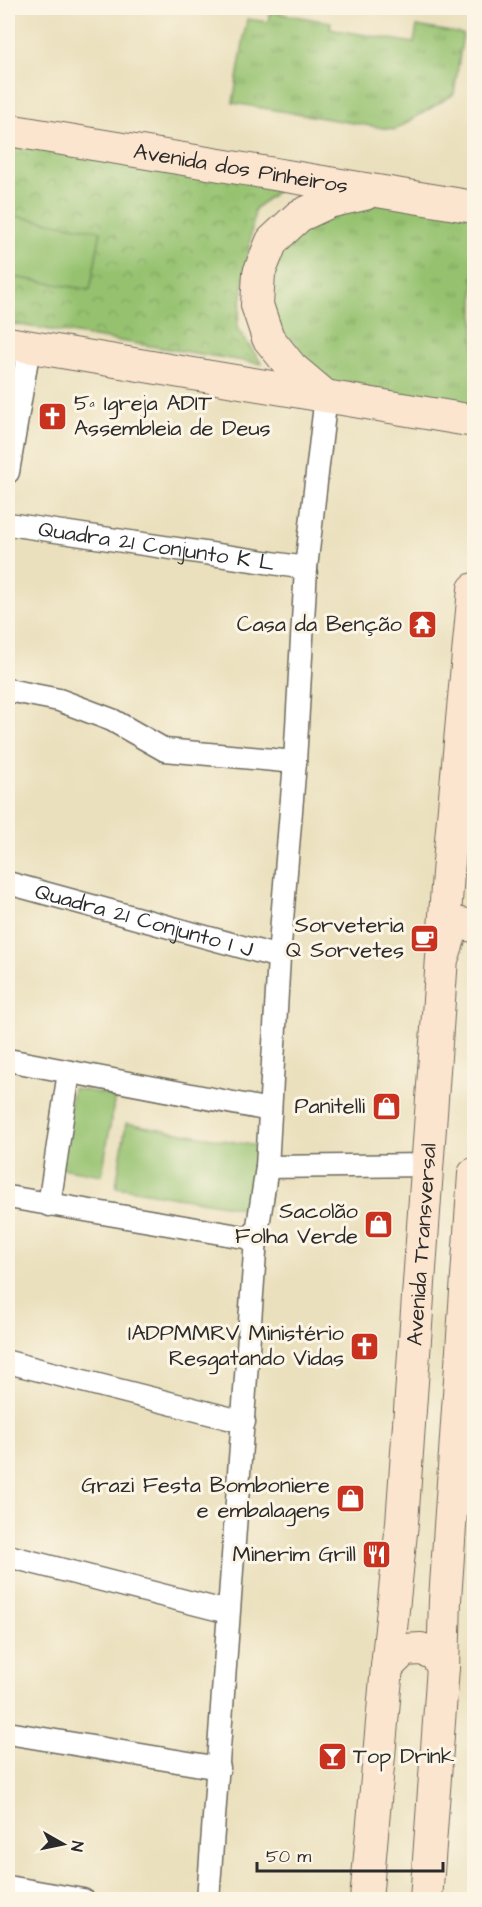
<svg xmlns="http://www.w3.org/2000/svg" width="482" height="1907" viewBox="0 0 482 1907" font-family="'Architects Daughter',sans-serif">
<defs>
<pattern id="grass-tufts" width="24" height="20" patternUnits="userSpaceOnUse" patternTransform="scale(1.5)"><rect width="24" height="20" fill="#96c270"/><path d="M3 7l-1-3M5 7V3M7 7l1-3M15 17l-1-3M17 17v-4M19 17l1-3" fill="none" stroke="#7b9e5c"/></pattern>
<pattern id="park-crowns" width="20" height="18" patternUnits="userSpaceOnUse" patternTransform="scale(1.5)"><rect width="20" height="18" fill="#96c270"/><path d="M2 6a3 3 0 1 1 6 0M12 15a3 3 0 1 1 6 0" fill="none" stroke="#7b9e5c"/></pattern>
</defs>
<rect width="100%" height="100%" fill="#fcf5e5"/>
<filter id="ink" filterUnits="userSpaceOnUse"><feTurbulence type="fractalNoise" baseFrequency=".0167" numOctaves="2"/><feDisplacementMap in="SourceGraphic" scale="12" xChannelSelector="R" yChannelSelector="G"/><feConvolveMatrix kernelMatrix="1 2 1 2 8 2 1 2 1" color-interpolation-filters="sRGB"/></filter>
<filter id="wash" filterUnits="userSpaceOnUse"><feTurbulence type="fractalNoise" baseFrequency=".008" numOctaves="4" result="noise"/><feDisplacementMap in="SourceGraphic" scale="24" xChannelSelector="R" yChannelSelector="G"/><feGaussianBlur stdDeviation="1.35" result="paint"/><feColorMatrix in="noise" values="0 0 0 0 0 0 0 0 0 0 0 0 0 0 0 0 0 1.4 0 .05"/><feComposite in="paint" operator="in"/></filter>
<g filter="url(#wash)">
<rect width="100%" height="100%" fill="#eae0bd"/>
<g fill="url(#grass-tufts)" stroke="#60764e" stroke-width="1.5">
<path d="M270,12L331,22L330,29L414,43L417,26L463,34L454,94L395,130L233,103L247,19L268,22Z"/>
<path d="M380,198L474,211V418L328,392L271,336L264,273L302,219Z"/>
</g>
<path fill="url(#park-crowns)" stroke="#60764e" stroke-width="1.5" d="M8,134L293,178L255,209L237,328L262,364L8,323Z"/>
<g fill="#96c270" stroke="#60764e" stroke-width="1.5">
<path d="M8,215L101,231L90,290L8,276Z"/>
<path d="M73,1088L115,1096L102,1175L60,1168Z"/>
<path d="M126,1123L258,1146L248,1209L116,1187Z"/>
</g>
</g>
<g filter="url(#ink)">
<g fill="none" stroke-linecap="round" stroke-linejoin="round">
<defs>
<g id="street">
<path d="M8,472L29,347"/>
<path id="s1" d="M8,524L306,568"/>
<path d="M8,690L59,700L112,720L165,750L295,762"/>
<path id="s2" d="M8,883L279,957"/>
<path d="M8,1060L270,1110"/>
<path d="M267,1167L427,1165"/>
<path d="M8,1197L256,1239"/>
<path d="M49,1205L69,1072"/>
<path d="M8,1362L244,1422"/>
<path d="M8,1556L228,1612"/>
<path d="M8,1733L219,1768"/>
<path d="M8,1887L83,1900"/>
<path d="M208,1900L256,1239L267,1167L279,957L295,762L306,568L326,396"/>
</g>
<g id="secondary">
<path id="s3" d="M8,130L474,207"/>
<path d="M8,343L474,421"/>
<path d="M324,395L292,368L268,338L257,305L259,273L272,241L299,216L329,202L365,194"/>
<path d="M444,954L452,929L462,924L474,926"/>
<path d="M387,1667L404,1650L421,1649L435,1654L443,1667"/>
<path id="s4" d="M366,1900L387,1667L402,1523L448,873L474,589"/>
<path d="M426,1900L443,1667L445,1600L474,1174"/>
</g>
</defs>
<use href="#street" stroke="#6e6a5e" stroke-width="25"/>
<use href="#secondary" stroke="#6e6a5e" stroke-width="34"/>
<use href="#street" stroke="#fff" stroke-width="22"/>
<use href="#secondary" stroke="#fce5cf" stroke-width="32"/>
</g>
</g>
<defs>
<symbol id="church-square" viewBox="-11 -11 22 22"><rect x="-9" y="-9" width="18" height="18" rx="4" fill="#c8321e" stroke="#fcf5e5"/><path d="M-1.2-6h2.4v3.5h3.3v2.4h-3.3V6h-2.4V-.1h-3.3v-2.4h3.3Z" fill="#fff"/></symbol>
<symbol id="temple-square" viewBox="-11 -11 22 22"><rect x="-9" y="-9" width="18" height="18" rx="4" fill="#c8321e" stroke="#fcf5e5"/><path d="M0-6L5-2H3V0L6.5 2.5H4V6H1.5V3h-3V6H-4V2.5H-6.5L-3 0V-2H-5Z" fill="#fff"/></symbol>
<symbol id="cafe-square" viewBox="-11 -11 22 22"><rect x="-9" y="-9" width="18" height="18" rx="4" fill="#c8321e" stroke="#fcf5e5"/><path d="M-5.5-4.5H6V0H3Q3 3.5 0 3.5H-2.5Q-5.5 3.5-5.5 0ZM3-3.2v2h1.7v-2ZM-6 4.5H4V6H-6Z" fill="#fff"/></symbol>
<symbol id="shop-square" viewBox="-11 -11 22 22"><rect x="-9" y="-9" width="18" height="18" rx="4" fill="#c8321e" stroke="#fcf5e5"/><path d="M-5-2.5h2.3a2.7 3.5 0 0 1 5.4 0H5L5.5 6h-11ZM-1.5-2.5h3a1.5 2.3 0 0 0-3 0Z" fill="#fff"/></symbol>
<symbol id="restaurant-square" viewBox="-11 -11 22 22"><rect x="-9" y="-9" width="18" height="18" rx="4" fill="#c8321e" stroke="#fcf5e5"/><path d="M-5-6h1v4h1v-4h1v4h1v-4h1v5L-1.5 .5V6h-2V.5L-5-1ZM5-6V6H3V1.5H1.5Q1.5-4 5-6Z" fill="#fff"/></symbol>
<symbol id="bar-square" viewBox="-11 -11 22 22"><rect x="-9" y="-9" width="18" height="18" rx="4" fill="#c8321e" stroke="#fcf5e5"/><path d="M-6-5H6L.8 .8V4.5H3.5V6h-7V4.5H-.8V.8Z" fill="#fff"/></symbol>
</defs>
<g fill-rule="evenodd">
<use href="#church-square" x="36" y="400" width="33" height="33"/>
<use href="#temple-square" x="406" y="608" width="33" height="33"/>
<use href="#cafe-square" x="408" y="922" width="33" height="33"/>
<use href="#shop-square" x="370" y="1090" width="33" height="33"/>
<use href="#shop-square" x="362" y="1208" width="33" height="33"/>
<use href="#church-square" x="348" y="1330" width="33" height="33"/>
<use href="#shop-square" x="334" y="1482" width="33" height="33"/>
<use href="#restaurant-square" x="360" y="1538" width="33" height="33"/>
<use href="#bar-square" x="316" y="1740" width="33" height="33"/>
</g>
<g text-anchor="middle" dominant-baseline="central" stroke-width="6" stroke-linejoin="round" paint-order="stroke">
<g font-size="22" fill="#2b2b2b" stroke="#fcf5e5">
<text stroke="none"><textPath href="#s3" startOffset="236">Avenida dos Pinheiros</textPath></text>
<text stroke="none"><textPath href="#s1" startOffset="150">Quadra 21 Conjunto K L</textPath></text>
<text stroke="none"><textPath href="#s2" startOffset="141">Quadra 21 Conjunto I J</textPath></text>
<text stroke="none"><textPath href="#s4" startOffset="658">Avenida Transversal</textPath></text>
</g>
<g font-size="22" fill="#2b2b2b" stroke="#fcf5e5" text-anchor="end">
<text x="74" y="403" text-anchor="start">5ª Igreja ADIT<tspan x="74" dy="25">Assembleia de Deus</tspan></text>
<text x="402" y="624">Casa da Benção</text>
<text x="404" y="925">Sorveteria<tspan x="404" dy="25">Q Sorvetes</tspan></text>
<text x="365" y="1106">Panitelli</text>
<text x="358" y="1211">Sacolão<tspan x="358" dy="25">Folha Verde</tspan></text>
<text x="344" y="1333">IADPMMRV Ministério<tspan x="344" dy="25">Resgatando Vidas</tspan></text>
<text x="330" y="1485">Grazi Festa Bomboniere<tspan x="330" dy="25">e embalagens</tspan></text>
<text x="356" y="1554">Minerim Grill</text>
<text x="353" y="1756" text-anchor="start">Top Drink</text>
</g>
</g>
<rect width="482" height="1907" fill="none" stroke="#fcf5e5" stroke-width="30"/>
<g transform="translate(63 1844) rotate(99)" stroke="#fcf5e5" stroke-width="4.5" paint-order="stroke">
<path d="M0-4.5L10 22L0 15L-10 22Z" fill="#2b2b2b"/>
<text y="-9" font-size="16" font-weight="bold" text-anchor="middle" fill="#2b2b2b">N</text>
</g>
<path d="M257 1862v9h186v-9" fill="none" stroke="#2b2b2b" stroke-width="3"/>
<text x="266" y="1862" font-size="18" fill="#2b2b2b" stroke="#fcf5e5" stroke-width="4.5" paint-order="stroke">50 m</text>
</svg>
